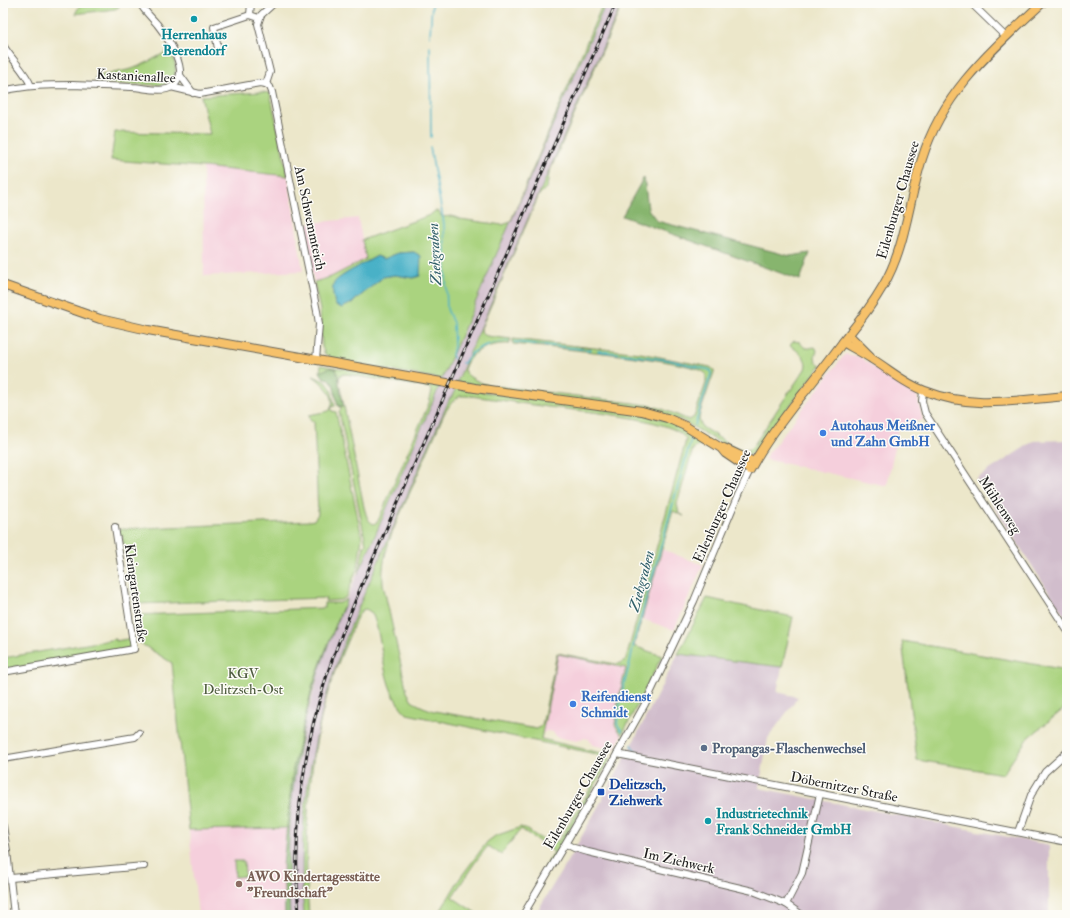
<svg xmlns="http://www.w3.org/2000/svg" width="1070" height="918" viewBox="0 0 1070 918" font-family="'IM FELL Double Pica',serif">
<rect width="100%" height="100%" fill="#fdfcf7"/>
<filter id="ink" filterUnits="userSpaceOnUse"><feTurbulence type="fractalNoise" baseFrequency=".025" numOctaves="2"/><feDisplacementMap in="SourceGraphic" scale="8" xChannelSelector="R" yChannelSelector="G"/><feConvolveMatrix kernelMatrix="1 2 1 2 8 2 1 2 1" color-interpolation-filters="sRGB"/></filter>
<filter id="wash" filterUnits="userSpaceOnUse"><feTurbulence type="fractalNoise" baseFrequency=".012" numOctaves="4" result="noise"/><feDisplacementMap in="SourceGraphic" scale="16" xChannelSelector="R" yChannelSelector="G"/><feGaussianBlur stdDeviation="0.9" result="paint"/><feColorMatrix in="noise" values="0 0 0 0 0 0 0 0 0 0 0 0 0 0 0 0 0 1.4 0 .05"/><feComposite in="paint" operator="in"/></filter>
<g filter="url(#wash)">
<rect width="100%" height="100%" fill="#ece7ca"/>
<g fill="#f5cfdc">
<path d="M203,167L288,176L303,271L204,276Z"/>
<path d="M358,218L366,259L331,277L314,282L303,224Z"/>
<path d="M845,354L860,357L885,375L916,392L923,420L899,425L887,486L764,459Z"/>
<path d="M661,549L703,565L674,630L642,619Z"/>
<path d="M558,654L626,668L618,701L615,725L622,735L615,748L611,749L592,745L589,739L583,738L577,741L556,737L553,732L546,731L542,734Z"/>
<path d="M287,828L283,864L285,915H198L189,830Z"/>
<path d="M3,880H4L8,915H3Z"/>
</g>
<g fill="#d1bdcc">
<path d="M606,3H622L454,387L456,388L451,398H450L364,593L339,658L321,716L308,777L303,840L302,875L304,915H290L288,880L289,847L293,786L305,723L321,666L343,607Z"/>
<path d="M1067,440V620L976,479L1034,441Z"/>
<path d="M678,654L782,667L777,692L798,697L768,738L759,788L1049,845V915H535L574,850L623,762Z"/>
</g>
<g fill="#aad37f" stroke="#63784e" fill-rule="evenodd">
<path d="M81,3H117L119,7L115,9L75,14Z"/>
<path d="M603,3H606L442,379L358,365L333,359L325,354L322,347L320,310L314,282L331,277L366,259L362,240L430,215L435,211L439,212L442,217L452,216L460,219L502,225L508,223L511,221ZM414,252L413,278L395,275L383,277L352,303L342,276L377,256L384,259L398,253Z"/>
<path d="M622,3H623L549,173L547,187L539,195L481,328L482,334L487,336L511,339L509,344C491,343 469,350 464,370C468,378 479,382 488,385L648,405L660,408L689,420L694,417L706,383V374C697,359 539,347 513,344V339L640,353L710,367L714,370V372L700,413L699,420L702,427L735,448L746,450L750,449L754,445L779,407L805,369C809,358 798,352 790,345L794,341L800,342C804,349 807,349 814,347L816,348L817,351L815,356L816,362L821,365L757,449L751,454H743L728,447L681,420L457,382Z"/>
<path d="M170,50C175,62 179,72 170,83L160,85L96,83L95,77L132,69L146,63Z"/>
<path d="M261,92L270,93L288,176L203,167L111,160L115,132L210,134L201,96Z"/>
<path d="M321,365L440,385L358,575L364,545L366,544L339,411L341,410V408L338,406H344L364,507C366,513 367,522 374,524L378,521L429,403L432,391L430,388L346,374L340,375L339,381L336,369L330,368L320,372Z"/>
<path d="M313,376C333,384 330,386 335,406L331,407L332,411L336,412L362,538L358,566L346,597L341,600L325,601L326,598L134,604L136,615L324,608V603H340L347,599L326,649L313,684L293,769L287,828L189,830L172,663L140,643L122,535L117,536V532L120,529L309,521L314,520L318,514L314,421H311L309,415L329,411C339,398 323,383 313,376Z"/>
<path d="M456,388L645,415L669,421L702,441L701,444L702,446H698L693,449L677,504L679,513L684,516L673,511L634,646L662,656L622,735L615,725L618,701L626,668L558,654L541,739L605,754L609,758V761L547,869H544L554,852L521,829L501,854L488,846L476,861L452,897L479,915H438L460,878L487,842L495,836L521,827C532,831 546,847 559,840L588,793L603,765C603,760 600,757 596,754L407,714C379,687 386,646 372,613L366,609L362,610L357,617C347,642 336,666 328,691C308,759 303,844 309,915H304C298,839 307,761 329,688C342,643 361,601 380,558C403,505 426,451 450,398H451ZM460,396H471C495,399 518,403 541,406C566,410 678,417 686,440L626,659L622,663L616,664L557,653L542,725L537,729L434,711L423,707L413,702L407,692L383,584C380,551 398,520 411,490C422,465 433,439 444,414L452,402Z"/>
<path d="M707,598L793,617L782,667L678,654Z"/>
<path d="M132,638L134,649L3,673V658L116,639V641Z"/>
<path d="M902,641L1067,670V691L1065,708L1027,739L1003,774L917,760Z"/>
<path d="M234,861H244L245,876L235,877Z"/>
</g>
<g fill="#87b56e" stroke="#526845">
<path d="M644,177L648,209L657,221L790,256L810,253L800,280L622,216Z"/>
<path d="M330,368L336,369L344,406H338L333,384L329,379L324,378L320,372Z"/>
<path d="M343,607C332,635 321,663 312,693C292,765 285,840 290,915H285L283,864L293,769L313,684L326,649Z"/>
</g>
<path fill="#48b1c7" stroke="#326672" d="M414,252L421,256L420,276L413,278L395,275L383,277L352,303L342,308L335,305C334,298 331,290 334,283C338,276 369,261 377,256L384,259L398,253Z"/>
<g fill="none" stroke-linecap="round" stroke-linejoin="round">
<g stroke="#48b1c7" stroke-width="1.5">
<path d="M430,36L432,3"/>
<path d="M430,46L431,137"/>
<path d="M430,147L444,224L447,309L453,323L454,346L452,355L454,359"/>
<path d="M515,342L591,350"/>
<path d="M598,351L669,360L710,370L711,374L695,425"/>
<path d="M462,363H464C473,347 491,342 508,341"/>
<path d="M622,731L617,724L621,696L630,662L634,642L692,436"/>
<path d="M632,745L636,753"/>
</g>
</g>
</g>
<g filter="url(#ink)">
<g fill="none" stroke-linecap="round" stroke-linejoin="round">
<defs>
<g id="minor">
<path d="M971,3L1006,37"/>
<path d="M250,15L251,3"/>
<path d="M3,45C11,59 26,72 31,86"/>
<path d="M218,49L214,27L250,15L259,18"/>
<path d="M180,75L193,93"/>
<path d="M266,84L270,87L272,92L317,311L319,324L316,360"/>
<path d="M266,84L270,72L258,24L261,15L274,3"/>
<path d="M171,87L200,94L260,83L266,84"/>
<path d="M3,91C26,85 49,85 73,85C92,86 111,86 131,87C142,87 156,92 167,89C175,87 181,78 180,70C178,53 167,37 157,24C151,17 144,11 140,3"/>
<path d="M923,391L922,401L925,413L1067,630"/>
<path d="M3,672L134,649L115,527"/>
<path d="M617,754L1067,842"/>
<path d="M3,759L135,737L139,733"/>
<path d="M3,826L7,851L14,915"/>
<path d="M1018,832L1031,795L1045,772L1067,752"/>
<path d="M566,844L574,848L588,852L753,891L786,904L802,915"/>
<path d="M11,878L144,866"/>
<path d="M786,904L802,873L820,794"/>
<path d="M523,915L594,795L645,704L694,601L739,493L750,470"/>
</g>
<g id="major">
<path d="M3,285L100,319L148,330L475,388L642,411L667,418L685,426L721,448L725,453L750,470C762,447 778,426 794,405C812,383 829,361 846,338C859,322 872,305 883,286C906,247 908,202 922,159C943,91 992,50 1042,3"/>
<path d="M849,335L870,356"/>
<path d="M843,342C853,348 863,353 872,359C890,370 905,384 925,391C973,410 1017,400 1067,396"/>
<path d="M724,448L754,462"/>
</g>
</defs>
<use href="#minor" stroke="#656359" stroke-width="8"/>
<use href="#major" stroke="#656359" stroke-width="10"/>
<use href="#minor" stroke="#fff" stroke-width="6"/>
<use href="#major" stroke="#f6c16b" stroke-width="8"/>
<defs>
<path id="rail" d="M299,915C292,836 302,754 326,678C336,646 350,614 363,582L616,3"/>
</defs>
<use href="#rail" stroke="#1c1c1c" stroke-width="3"/>
<use href="#rail" stroke="#fdfcf7" stroke-width="1.5" stroke-dasharray="4.5" stroke-linecap="butt"/>
</g>
</g>
<g fill="#0f9aa8" stroke="#fdfcf7" stroke-width="1.5">
<circle cx="194" cy="19" r="4"/>
<circle cx="708" cy="821" r="4"/>
</g>
<g fill="#3f7fe0" stroke="#fdfcf7" stroke-width="1.5">
<circle cx="823" cy="433" r="4"/>
<circle cx="573" cy="704" r="4"/>
</g>
<circle fill="#5c6f8a" stroke="#fdfcf7" stroke-width="1.5" cx="704" cy="748" r="4"/>
<rect fill="#1a4fb4" stroke="#fdfcf7" stroke-width="1.5" x="597" y="788" width="8" height="8" rx="2"/>
<circle fill="#8d6e63" stroke="#fdfcf7" stroke-width="1.5" cx="239" cy="884" r="4"/>
<g text-anchor="middle" dominant-baseline="central" stroke-width="3" stroke-linejoin="round" paint-order="stroke">
<g font-size="14" font-weight="bold" fill="#0d838f" stroke="#fdfcf7">
<text x="194" y="34">Herrenhaus<tspan x="194" dy="16">Beerendorf</tspan></text>
<text x="716" y="813" text-anchor="start">Industrietechnik<tspan x="716" dy="16">Frank Schneider GmbH</tspan></text>
</g>
<g font-size="14" fill="#1c1c1c" stroke="#fdfcf7">
<text transform="translate(136 76) rotate(3)">Kastanienallee</text>
<text transform="translate(898 200) rotate(-74)">Eilenburger Chaussee</text>
<text transform="translate(310 218) rotate(78)">Am Schwemmteich</text>
<text transform="translate(1000 505) rotate(57)">Mühlenweg</text>
<text transform="translate(722 506) rotate(-66)">Eilenburger Chaussee</text>
<text transform="translate(136 593) rotate(82)">Kleingartenstraße</text>
<text transform="translate(844 787) rotate(11)">Döbernitzer Straße</text>
<text transform="translate(578 795) rotate(-60)">Eilenburger Chaussee</text>
<text transform="translate(679 861) rotate(13)">Im Ziehwerk</text>
</g>
<g font-size="14" font-weight="bold" fill="#366cbe" stroke="#fdfcf7" text-anchor="start">
<text x="831" y="425">Autohaus Meißner<tspan x="831" dy="16">und Zahn GmbH</tspan></text>
<text x="581" y="696">Reifendienst<tspan x="581" dy="16">Schmidt</tspan></text>
</g>
<g font-size="14" fill="#4e5c3f" stroke="#fdfcf7">
<text x="243" y="673">KGV<tspan x="243" dy="16">Delitzsch-Ost</tspan></text>
</g>
<g font-size="14" font-weight="bold" fill="#4e5e75" stroke="#fdfcf7" text-anchor="start">
<text x="712" y="748">Propangas-Flaschenwechsel</text>
</g>
<g font-size="14" font-weight="bold" fill="#164399" stroke="#fdfcf7" text-anchor="start">
<text x="609" y="784">Delitzsch,<tspan x="609" dy="16">Ziehwerk</tspan></text>
</g>
<g font-size="14" font-weight="bold" fill="#785e54" stroke="#fdfcf7" text-anchor="start">
<text x="247" y="876">AWO Kindertagesstätte<tspan x="247" dy="16">"Freundschaft"</tspan></text>
</g>
<g font-size="15" font-style="italic" fill="#305f69" stroke="#fdfcf7">
<text transform="translate(435 254) rotate(-93)">Ziehgraben</text>
<text transform="translate(642 581) rotate(-75)">Ziehgraben</text>
</g>
</g>
<rect width="1070" height="918" fill="none" stroke="#fdfcf7" stroke-width="16"/>
</svg>
